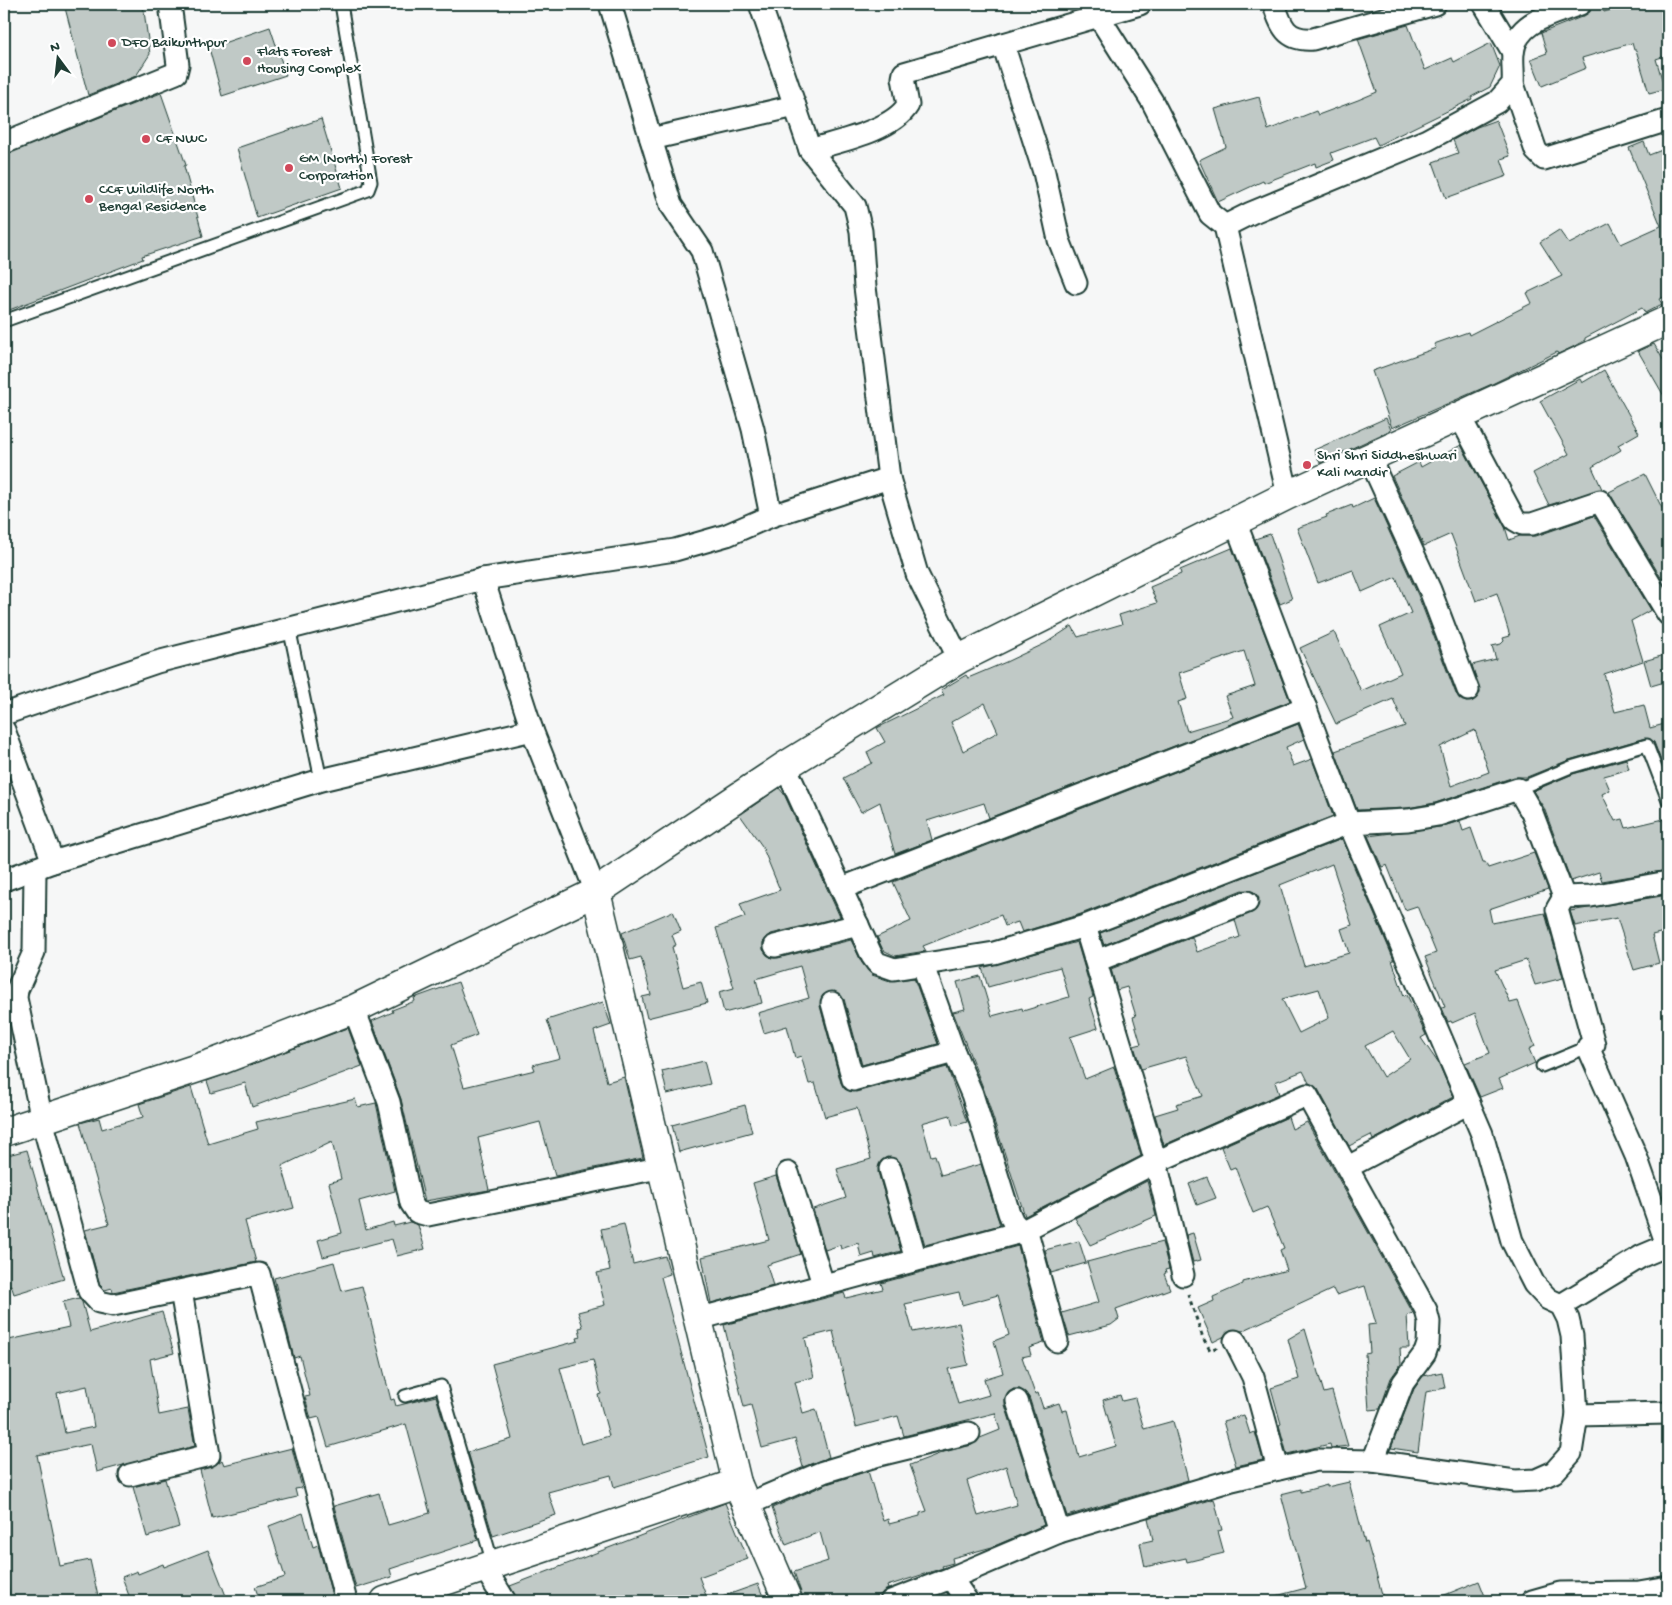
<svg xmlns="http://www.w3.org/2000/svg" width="1672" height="1605" viewBox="0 0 1672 1605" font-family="'Gochi Hand',sans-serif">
<rect width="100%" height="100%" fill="#f6f7f7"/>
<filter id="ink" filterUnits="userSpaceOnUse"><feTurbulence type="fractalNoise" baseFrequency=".02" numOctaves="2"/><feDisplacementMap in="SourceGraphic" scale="10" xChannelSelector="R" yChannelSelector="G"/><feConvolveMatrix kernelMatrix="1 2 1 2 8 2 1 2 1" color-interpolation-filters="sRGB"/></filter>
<g filter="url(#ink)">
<g fill="#c0c9c6" stroke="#1f3d34" fill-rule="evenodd">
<path d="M64,4H143L150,54L136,76L88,95Z"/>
<path d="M1602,4L1604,12L1631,4H1665L1668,14V55L1656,59L1665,89L1649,93L1636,50H1634L1632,43L1582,58L1586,68L1542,86L1531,59L1547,53L1541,33L1584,16L1590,12L1592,6Z"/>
<path d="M1408,25L1425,70L1452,58L1454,62L1491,43L1500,66L1490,87L1471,97L1472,99L1378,145L1374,137L1331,153L1334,160L1316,167L1315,163L1264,183L1263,181L1218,202L1199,160L1226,147L1215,109L1259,97L1268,130L1316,111L1318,115L1358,100L1377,92L1358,39Z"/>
<path d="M270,27L286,75L222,96L209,48Z"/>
<path d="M161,93L186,165L184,166L203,236L142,256L143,259L4,312V155Z"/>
<path d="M321,119L342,188L257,218L237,148Z"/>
<path d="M1496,120L1510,156L1501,159L1507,176L1446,198L1433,162L1458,153L1453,140L1477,127Z"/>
<path d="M1644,142L1649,155L1662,150L1668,165V295L1659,299L1662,304L1645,313L1642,308L1585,338V340L1573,347L1558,354L1557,352L1492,384L1392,428L1372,371L1436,348L1434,344L1468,332L1469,335L1532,303L1527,293L1562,276L1540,242L1559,230L1569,244L1610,223L1621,244L1661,226L1629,148Z"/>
<path d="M1654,344L1668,368V403L1638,351Z"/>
<path d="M1604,370L1639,433L1618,445L1621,450L1592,467L1602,489L1549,505L1533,473L1569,454L1540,401L1580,379L1582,383Z"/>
<path d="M1386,418L1391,430L1320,463L1314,450Z"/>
<path d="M1461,445L1505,527L1509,540L1520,536H1536L1594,516L1651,610L1631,621L1643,661L1604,674L1615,712L1644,705L1650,728L1668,723V779L1654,742L1645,738L1569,760L1527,777H1514L1435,803L1407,808L1357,810L1335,751L1405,726L1393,699L1336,724L1300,648L1334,632L1361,691L1401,673L1380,627L1411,613L1396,577L1362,592L1353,570L1318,583L1297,528L1327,517L1326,515L1352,505L1353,508L1374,498L1418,595L1456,694L1466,702L1473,701L1480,692L1472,665L1496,659L1492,646L1501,644L1504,641L1503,638L1510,636L1497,593L1476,601L1451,534L1424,546L1392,476L1419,462L1421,467ZM1475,730L1489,772L1451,786L1440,747Z"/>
<path d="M1645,474L1668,520V576L1662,579L1609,492Z"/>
<path d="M1270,534L1292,599L1280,604L1255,539Z"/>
<path d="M1232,548L1290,701L989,818L984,803L927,821L932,840L895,854L880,802L861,812L843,778L872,763L867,752L885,742L877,728L944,695L941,690L966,675L968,678L1006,662L1046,643L1072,626L1078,637L1122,624L1119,615L1157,603L1150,587L1181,574L1180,570ZM1244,651L1255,686L1225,696L1233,717L1187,731L1178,702L1187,699L1179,673ZM985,703L998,732L963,751L951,722Z"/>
<path d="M1668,654V681L1651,686L1644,661Z"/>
<path d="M1298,724L1304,739L1286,747L1293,766L1312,759L1333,816L1081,914L1022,932L1018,922L1005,926L1001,915L923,946L926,951L895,956L883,950L877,937L911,921L893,882Z"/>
<path d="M1626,759L1629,769L1604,776L1610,790L1602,794L1615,821L1623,819L1626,828L1668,818V870L1602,881L1599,872L1571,881L1544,808L1533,791L1573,774Z"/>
<path d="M779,788L784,794L840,917L771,934L763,942V950L771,958H778L851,940L862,963L872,975L890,981L914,978L938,1044L862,1065L844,999L835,991L823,995L820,1006L841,1083L845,1089L856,1092L947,1067L967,1122L953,1126L950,1115L922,1123L931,1156L935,1155L941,1175L981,1164L1000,1225L925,1245L902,1166L898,1160L887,1157L881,1161L878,1172L901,1251L875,1258L874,1253L861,1257L858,1243L841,1249L840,1245L825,1250L813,1209L846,1198L837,1169L871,1159L857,1108L825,1117L815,1083L809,1084L801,1056L795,1058L787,1026L764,1033L758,1013L809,998L800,966L756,979L762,1003L724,1013L719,992L734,988L716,928L745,917L740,904L780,890L762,846L740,815Z"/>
<path d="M1460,821L1463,831L1471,828L1483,862H1485L1488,868L1534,853L1548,889L1489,909L1492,923L1545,913L1563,978L1535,985L1526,960L1495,970L1510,1003L1518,1001L1535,1046L1529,1049L1535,1063L1499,1079L1503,1088L1480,1097L1465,1063L1490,1053L1475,1013L1452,1023L1451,1021L1448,1022L1442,1008L1445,1007L1425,957L1436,953L1417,906L1405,910L1387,865L1382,867L1368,836L1440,827Z"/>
<path d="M1342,839L1394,960H1392L1404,996L1407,995L1426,1035L1421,1038L1439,1064L1453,1097L1373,1140L1371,1135L1349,1146L1318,1089L1309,1083L1303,1071L1275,1082L1279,1094L1164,1145L1155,1115L1178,1108L1176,1104L1203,1096L1186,1056L1141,1069L1134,1046L1141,1044L1133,1017L1136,1016L1127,987L1117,990L1111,969L1192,937L1197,952L1240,937L1235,920L1256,910L1259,898L1254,892L1242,890L1104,945L1100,933ZM1332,864L1352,925L1341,929L1349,953L1304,966L1280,885ZM1319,989L1329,1018L1299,1033L1282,999ZM1393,1031L1410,1059L1383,1077L1365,1046Z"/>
<path d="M1668,895V931L1652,935L1659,963L1634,970L1617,918L1575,926L1570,911Z"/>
<path d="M673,911L681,931L672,935L676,945L672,947L683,987L701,982L707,1003L647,1018L642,997L651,995L641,957L630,960L622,933Z"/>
<path d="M1077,942L1093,997L1089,999L1098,1028L1070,1037L1085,1079L1114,1067L1141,1156L1025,1216L984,1090L953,1012L965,1009L957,982L980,976L992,1016L1022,1008L1023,1011L1069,997L1060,967L988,987L982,968Z"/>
<path d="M458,982L477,1035L451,1045L464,1087L535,1070L533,1065L560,1058L547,1020L603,1002L611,1025L594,1031L607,1082L624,1077L643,1158L555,1176L540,1122L478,1138L489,1190L425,1201L401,1099L372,1021L393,1012L392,1010L415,1001L414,998Z"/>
<path d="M348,1028L362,1066L252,1107L245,1083L211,1093L207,1081Z"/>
<path d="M704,1061L710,1084L667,1094L662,1071Z"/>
<path d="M191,1087L208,1144L258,1129L256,1122L355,1099L358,1107L376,1103L395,1191L359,1201L366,1230L393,1222L394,1226L410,1222L418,1225L425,1249L397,1256L392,1239L323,1257L318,1240L342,1233L329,1183L341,1179L332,1142L282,1166L294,1208L245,1221L256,1262L113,1292L112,1288L105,1290L100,1285L85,1230L109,1224L80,1123L99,1118L102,1129L143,1117L139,1104Z"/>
<path d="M745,1105L752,1132L679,1152L672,1125Z"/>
<path d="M1288,1117L1292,1129L1307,1122L1413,1313L1407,1315L1409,1348H1400L1401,1364L1391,1378L1380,1409L1369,1410L1365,1354L1370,1353L1368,1325L1376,1324L1365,1286L1336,1295L1333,1289L1242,1331L1230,1330L1223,1337L1213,1342L1198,1308L1214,1301L1213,1297L1243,1284V1282L1287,1270L1280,1250L1284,1248L1267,1207L1253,1213L1235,1167L1230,1169L1221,1147Z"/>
<path d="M27,1150L64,1279L14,1294L11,1285L4,1287V1252L10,1250L4,1226V1156Z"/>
<path d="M776,1176L801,1254L767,1265L773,1286L711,1303L702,1257L769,1240L753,1183Z"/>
<path d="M1207,1177L1216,1198L1197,1205L1189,1184Z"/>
<path d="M1147,1181L1156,1216L1090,1245L1075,1218Z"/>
<path d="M624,1224L633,1264L665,1256L670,1274L661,1277L709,1457L614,1487L611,1475L548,1492L556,1515L493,1536L468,1452L512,1439L492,1364L578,1341L577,1338L581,1337L579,1328L583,1327L578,1312L605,1305L597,1273L610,1270L601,1229ZM593,1360L601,1394L598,1395L609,1436L581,1444L560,1368Z"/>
<path d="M1193,1233L1201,1260L1193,1262L1186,1235Z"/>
<path d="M1079,1241L1086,1263L1051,1273L1045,1250Z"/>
<path d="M1162,1242L1169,1269L1165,1270L1166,1273L1164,1274L1170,1289L1116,1309L1119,1319L1111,1325L1069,1336L1062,1313L1099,1302L1087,1262Z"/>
<path d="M1018,1246L1044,1343L1029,1348L1031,1355L1022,1357L1035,1394L1038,1393L1043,1408L1059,1403L1062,1411L1067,1410L1079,1457L1116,1446L1103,1400L1120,1395L1122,1401L1135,1398L1144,1429L1173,1421L1188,1480L1067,1516L1029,1397L1020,1389H1013L1005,1398V1405L1044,1525L992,1547L952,1558L953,1563L942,1566L943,1568L887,1586L888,1589L880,1595L859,1601H804L794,1572L828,1561L820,1532L786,1545L772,1508L827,1484L868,1471L883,1521L888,1519L889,1524L920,1516V1513L927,1511L910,1465L944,1452L972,1445L980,1438L1000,1430L995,1413L904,1436L898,1416L856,1427L833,1331L805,1338L814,1377L795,1382L803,1413L816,1409L829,1457L803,1467L795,1439L762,1448L751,1405L744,1407L724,1325L844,1293L846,1298L883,1289L881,1283ZM959,1292L962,1305L998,1295L1009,1335L994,1341L1003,1373L984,1379L989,1395L958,1404L948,1369L968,1365L959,1323L913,1332L905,1304ZM1006,1466L1017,1505L978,1516L967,1481Z"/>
<path d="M334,1262L342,1291L362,1286L391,1400L394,1399L396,1406L436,1396L478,1540L390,1569L392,1577L356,1588L334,1506L379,1493L388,1525L430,1513L406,1424L328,1447L319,1417L311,1419L305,1397L310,1396L300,1356L294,1358L274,1278Z"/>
<path d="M79,1298L82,1302L90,1332L162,1312L174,1353L150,1359L159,1415L188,1409L195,1446L97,1472L91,1444L37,1455L60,1566L90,1560L99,1601H11L4,1567V1341L69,1327L63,1302ZM87,1386L94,1427L65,1433L57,1393Z"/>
<path d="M1305,1329L1324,1393L1332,1391L1348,1446L1331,1448L1330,1444L1287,1454L1279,1425L1281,1424L1271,1388L1299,1379L1288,1339Z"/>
<path d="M1442,1372L1445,1388L1426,1392L1418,1452L1391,1448L1414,1389L1423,1376Z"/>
<path d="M1244,1415L1250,1434L1255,1432L1263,1460L1236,1466L1223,1421Z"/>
<path d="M292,1448L302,1488L295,1489L297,1497L212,1518L200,1470L212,1467L222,1460L224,1465Z"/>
<path d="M165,1479L179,1527L147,1537L133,1487Z"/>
<path d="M1349,1482L1365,1543L1367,1542L1384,1601H1277L1276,1596L1306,1588L1281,1494L1301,1489V1492L1327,1485V1487Z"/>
<path d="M1214,1499L1222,1530L1218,1531L1224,1553L1187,1562L1186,1558L1145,1567L1140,1543L1153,1540L1148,1518Z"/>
<path d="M725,1503L748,1559L699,1577L708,1601H517L510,1586Z"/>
<path d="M303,1513L313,1547L318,1545L332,1595L319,1601H260L255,1587L285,1577L269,1526Z"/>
<path d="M208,1550L228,1601H131L122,1577L137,1571L138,1574L163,1564L164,1567Z"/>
<path d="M1479,1581L1487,1601H1430Z"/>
<path d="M758,1584L765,1601H717L716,1599Z"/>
</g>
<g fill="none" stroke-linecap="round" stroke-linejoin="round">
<defs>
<g id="service">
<path d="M4,321L368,190L371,182L341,4"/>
<path d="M289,627L321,780"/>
<path d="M1518,789L1571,767L1647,745L1668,800"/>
<path d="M1542,1066L1588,1047"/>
<path d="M405,1396L441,1386L493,1564"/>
</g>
<g id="minor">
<path d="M610,4L671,205L702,251L753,429L771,516"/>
<path d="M760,4L810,150L855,206L861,231L865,287L889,478L917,574L959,659"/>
<path d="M1274,4C1281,26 1286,41 1313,39L1435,4"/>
<path d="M1484,4L1513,52"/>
<path d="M1099,17L1152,101L1210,214L1225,226L1288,495"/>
<path d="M1003,44L1044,172L1059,240L1076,283"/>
<path d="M1513,84L1536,151L1544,159L1668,120"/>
<path d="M651,139L795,106"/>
<path d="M4,143L176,73L178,65L170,4"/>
<path d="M810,150C839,141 892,131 908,105L903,78L904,73L1140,4"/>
<path d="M1225,226L1251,213L1427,140L1497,102L1513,84C1514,74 1512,63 1513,53C1516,20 1555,14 1580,4"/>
<path d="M1459,415L1515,520L1522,524H1532L1600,501L1668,614"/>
<path d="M1369,457L1430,590L1468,690"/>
<path d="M483,579L532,730L596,892"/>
<path d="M4,714L157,662L483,579L675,550L727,535L771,516L889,478"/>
<path d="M4,730L53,862"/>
<path d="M785,766L872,956L877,963L894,969L994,953L1085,926L1349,823L1408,820L1438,815L1518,789L1532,813L1564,897L1591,896L1668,882"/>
<path d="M35,870L34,952L17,990L16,998L42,1120L89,1291L99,1302L113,1305L259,1274L346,1601"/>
<path d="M4,880L53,862L321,780L532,730"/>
<path d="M842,888L1306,708"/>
<path d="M1564,897L1557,909L1594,1044L1588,1047L1636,1156L1667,1245"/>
<path d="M1085,926L1156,1162L1183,1275"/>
<path d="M775,946L858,925"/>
<path d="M1096,961L1247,902"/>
<path d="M923,966L954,1052L972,1094L1009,1213L1013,1222L1029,1239L1057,1341"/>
<path d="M832,1003L853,1080L954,1052"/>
<path d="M354,1009L389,1102L411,1203L417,1212L428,1215L663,1167"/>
<path d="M1348,1167L1469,1103"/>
<path d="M890,1169L916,1260"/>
<path d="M788,1173L823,1284"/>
<path d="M1561,1305L1642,1256L1668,1245"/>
<path d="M698,1319L1021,1232L1156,1162L1307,1095L1426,1310L1429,1322L1428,1344L1425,1353L1403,1383L1373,1461"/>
<path d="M1235,1341L1253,1377L1278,1469"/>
<path d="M1017,1401L1059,1532"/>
<path d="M1577,1415L1668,1413"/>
<path d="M130,1475L209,1455L181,1291"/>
<path d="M746,1505L823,1472L879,1455L969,1433"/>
<path d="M484,1567L505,1601"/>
<path d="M951,1578L967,1601"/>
<path d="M891,1601L951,1578L1059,1532L1232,1480L1317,1460L1373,1461L1515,1481L1536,1480L1554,1472L1571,1453L1577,1415L1572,1336L1568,1319L1561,1305L1548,1299L1534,1284L1512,1241L1482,1134L1349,823L1235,521"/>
<path d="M1532,1601L1560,1593L1639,1592L1668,1587"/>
</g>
<g id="tertiary">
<path d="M596,892L737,1483L788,1601"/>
<path d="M4,1132L219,1061L354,1009L596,892L785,766L959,659L1288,495L1668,320"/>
<path d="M385,1601L737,1483"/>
</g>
</defs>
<use href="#service" stroke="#1f3d34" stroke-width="15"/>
<use href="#minor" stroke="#1f3d34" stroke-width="25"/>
<use href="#tertiary" stroke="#1f3d34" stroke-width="31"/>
<path stroke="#1f3d34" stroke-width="3" stroke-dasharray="4 4" stroke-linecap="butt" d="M1188,1294L1203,1338L1210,1350L1218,1347"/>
<use href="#service" stroke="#fff" stroke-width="11"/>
<use href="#minor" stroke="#fff" stroke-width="21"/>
<use href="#tertiary" stroke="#fff" stroke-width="28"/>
</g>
</g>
<g fill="#d1495b" stroke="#fff" stroke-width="2">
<circle cx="112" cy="43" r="5"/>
<circle cx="247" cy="61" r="5"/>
<circle cx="146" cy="139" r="5"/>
<circle cx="289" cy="168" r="5"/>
<circle cx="89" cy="199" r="5"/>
<circle cx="1307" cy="465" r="5"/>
</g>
<g text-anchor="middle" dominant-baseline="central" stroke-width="4.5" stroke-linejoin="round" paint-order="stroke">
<g font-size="15" fill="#1f3d34" stroke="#fff" text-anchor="start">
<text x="122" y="43">DFO Baikunthpur</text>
<text x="257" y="52">Flats Forest<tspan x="257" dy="17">Housing Complex</tspan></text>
<text x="156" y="139">CF NWC</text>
<text x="299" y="159">GM (North) Forest<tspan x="299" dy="17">Corporation</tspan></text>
<text x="99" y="190">CCF Wildlife North<tspan x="99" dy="17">Bengal Residence</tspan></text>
<text x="1317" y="456">Shri Shri Siddheshwari<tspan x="1317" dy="17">Kali Mandir</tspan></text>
</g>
</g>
<rect width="1672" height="1605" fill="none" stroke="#fff" stroke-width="20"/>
<rect x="10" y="10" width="1652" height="1585" fill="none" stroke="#1f3d34" stroke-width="2" filter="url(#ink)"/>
<g transform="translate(58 58) rotate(345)" stroke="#ffffff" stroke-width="4" paint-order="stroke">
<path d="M0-4L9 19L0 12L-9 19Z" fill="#1f3d34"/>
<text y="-8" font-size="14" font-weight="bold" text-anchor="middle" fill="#1f3d34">N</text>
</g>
</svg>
